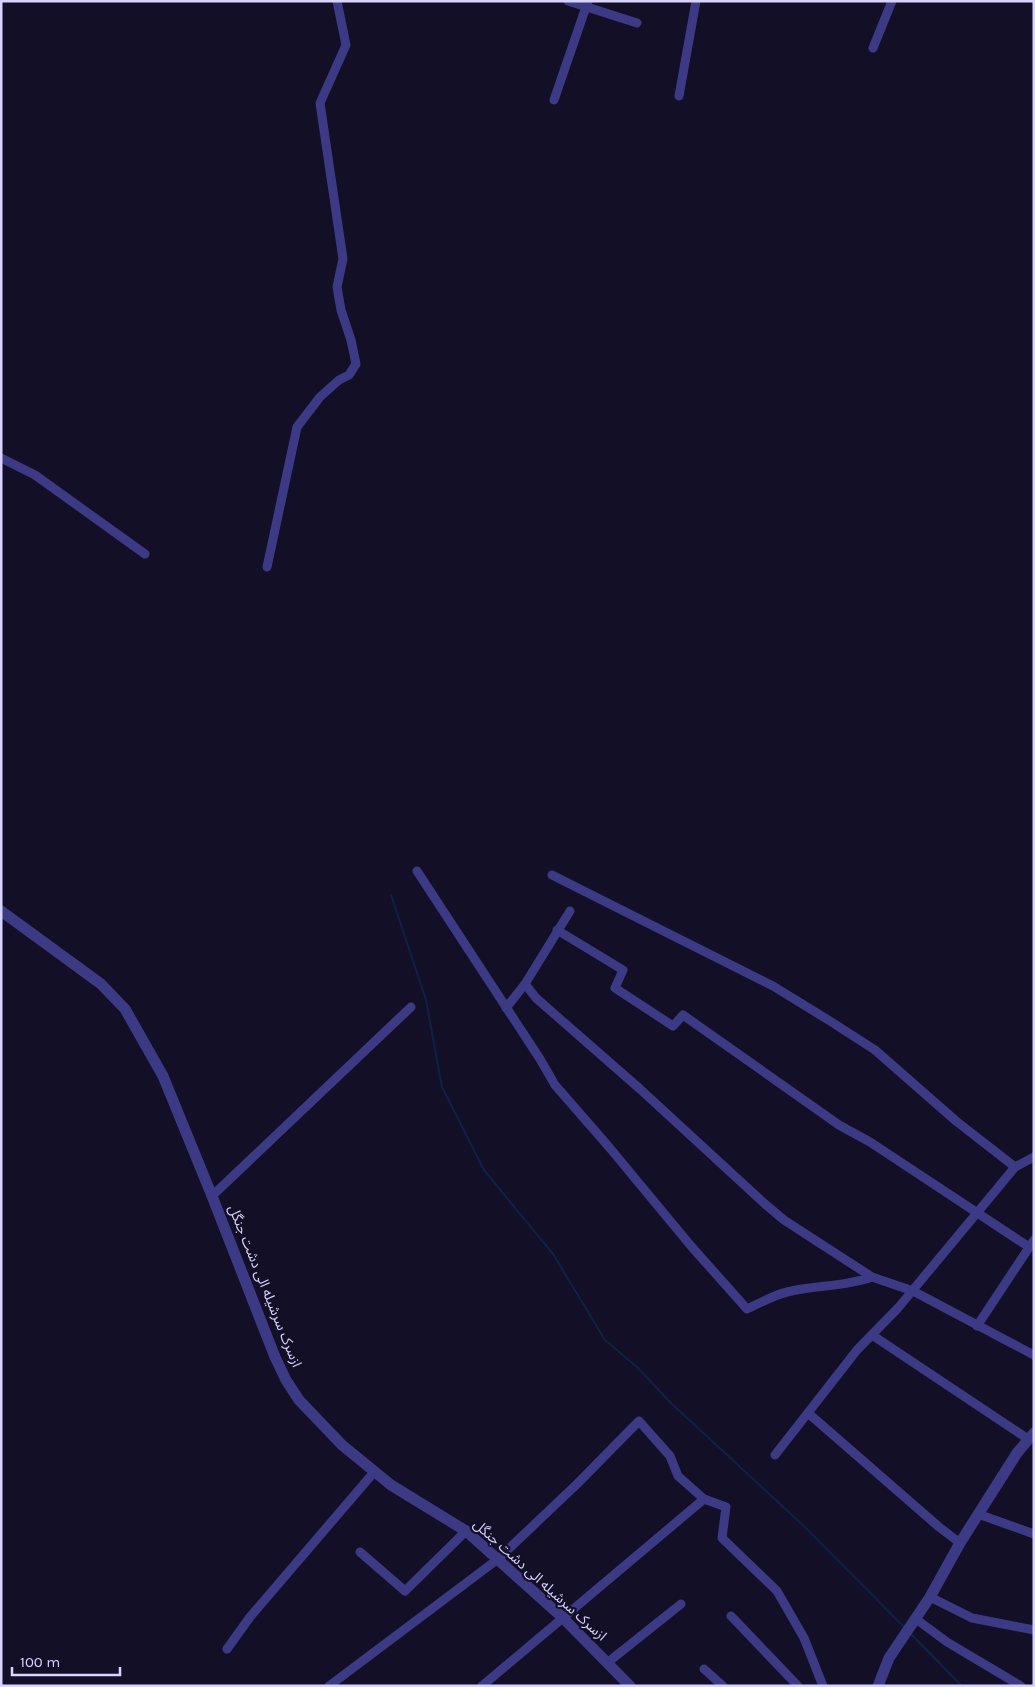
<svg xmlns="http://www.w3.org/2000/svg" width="1035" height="1687" viewBox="0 0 1035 1687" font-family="Karla,'Noto Sans Arabic',sans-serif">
<rect width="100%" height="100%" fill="#130f26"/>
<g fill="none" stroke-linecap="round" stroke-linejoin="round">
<g stroke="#0c2248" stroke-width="2">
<path d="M391,895L426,1000L442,1087L484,1170L553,1254L605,1340L637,1367L672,1404L806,1528L905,1628"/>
<path d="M910,1633L962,1686"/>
</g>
<g stroke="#3d3a85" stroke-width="9">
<path d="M568,1L637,23"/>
<path d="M873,48L892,1"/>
<path d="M679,96L696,1"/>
<path d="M554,100L588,1"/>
<path d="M1,458L35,475L145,554"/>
<path d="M267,567L297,427L320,397L339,380L349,375L356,364L351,340L341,310L337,287L343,259L320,103L346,45L337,1"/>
<path d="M417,871L540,1059L555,1085L609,1147L691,1246L747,1309C760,1303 774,1295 787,1292C815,1285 845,1287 872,1277"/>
<path d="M552,875L773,986L830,1021L875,1050L956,1121L1015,1167"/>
<path d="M557,930L623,970L615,988L673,1026L683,1015L839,1125L870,1142L1029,1247"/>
<path d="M525,984L536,998L640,1089L765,1204L784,1220L872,1277L913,1291L1034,1355"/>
<path d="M506,1008L525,984L570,911"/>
<path d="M212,1196L411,1007"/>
<path d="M977,1326L1034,1240"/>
<path d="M872,1335L1028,1439"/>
<path d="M808,1413L939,1527L960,1543"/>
<path d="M775,1455L857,1350L898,1308L1015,1167L1034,1157"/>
<path d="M978,1514L1034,1534"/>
<path d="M360,1552L405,1591L466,1531"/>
<path d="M930,1597L972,1618L1034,1630"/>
<path d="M731,1616L798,1686"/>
<path d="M916,1619L947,1642L1021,1686"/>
<path d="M227,1649L250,1617L375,1471"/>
<path d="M607,1663L681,1604"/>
<path d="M704,1669L723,1686"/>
<path d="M329,1686L498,1559L577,1484L639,1421L670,1456L678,1476L704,1499L726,1507L722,1538L777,1591L804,1638L823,1686"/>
<path d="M482,1686L704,1499"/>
</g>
<g stroke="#3d3a85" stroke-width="11">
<path d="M1,911L101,984L125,1009L163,1076L212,1196L275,1357L286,1380L299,1400L342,1445L391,1485L466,1531L563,1618L630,1686"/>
<path d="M878,1686L889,1658L930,1597L960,1543L1017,1453L1034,1433"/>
</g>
</g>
<g text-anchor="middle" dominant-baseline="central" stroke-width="4.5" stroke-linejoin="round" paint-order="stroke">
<g font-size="14" fill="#d9d4ff" stroke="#130f26">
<text transform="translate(265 1286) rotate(68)">ازسرک سرشیله الی دشت جنگل</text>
<text transform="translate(540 1580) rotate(42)">ازسرک سرشیله الی دشت جنگل</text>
</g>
</g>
<rect width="1035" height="1687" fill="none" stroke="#d9d4ff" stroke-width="5"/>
<path d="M12 1667v8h108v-8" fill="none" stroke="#d9d4ff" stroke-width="2.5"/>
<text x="20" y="1667" font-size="15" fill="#d9d4ff" stroke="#130f26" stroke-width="4" paint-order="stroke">100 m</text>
</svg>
